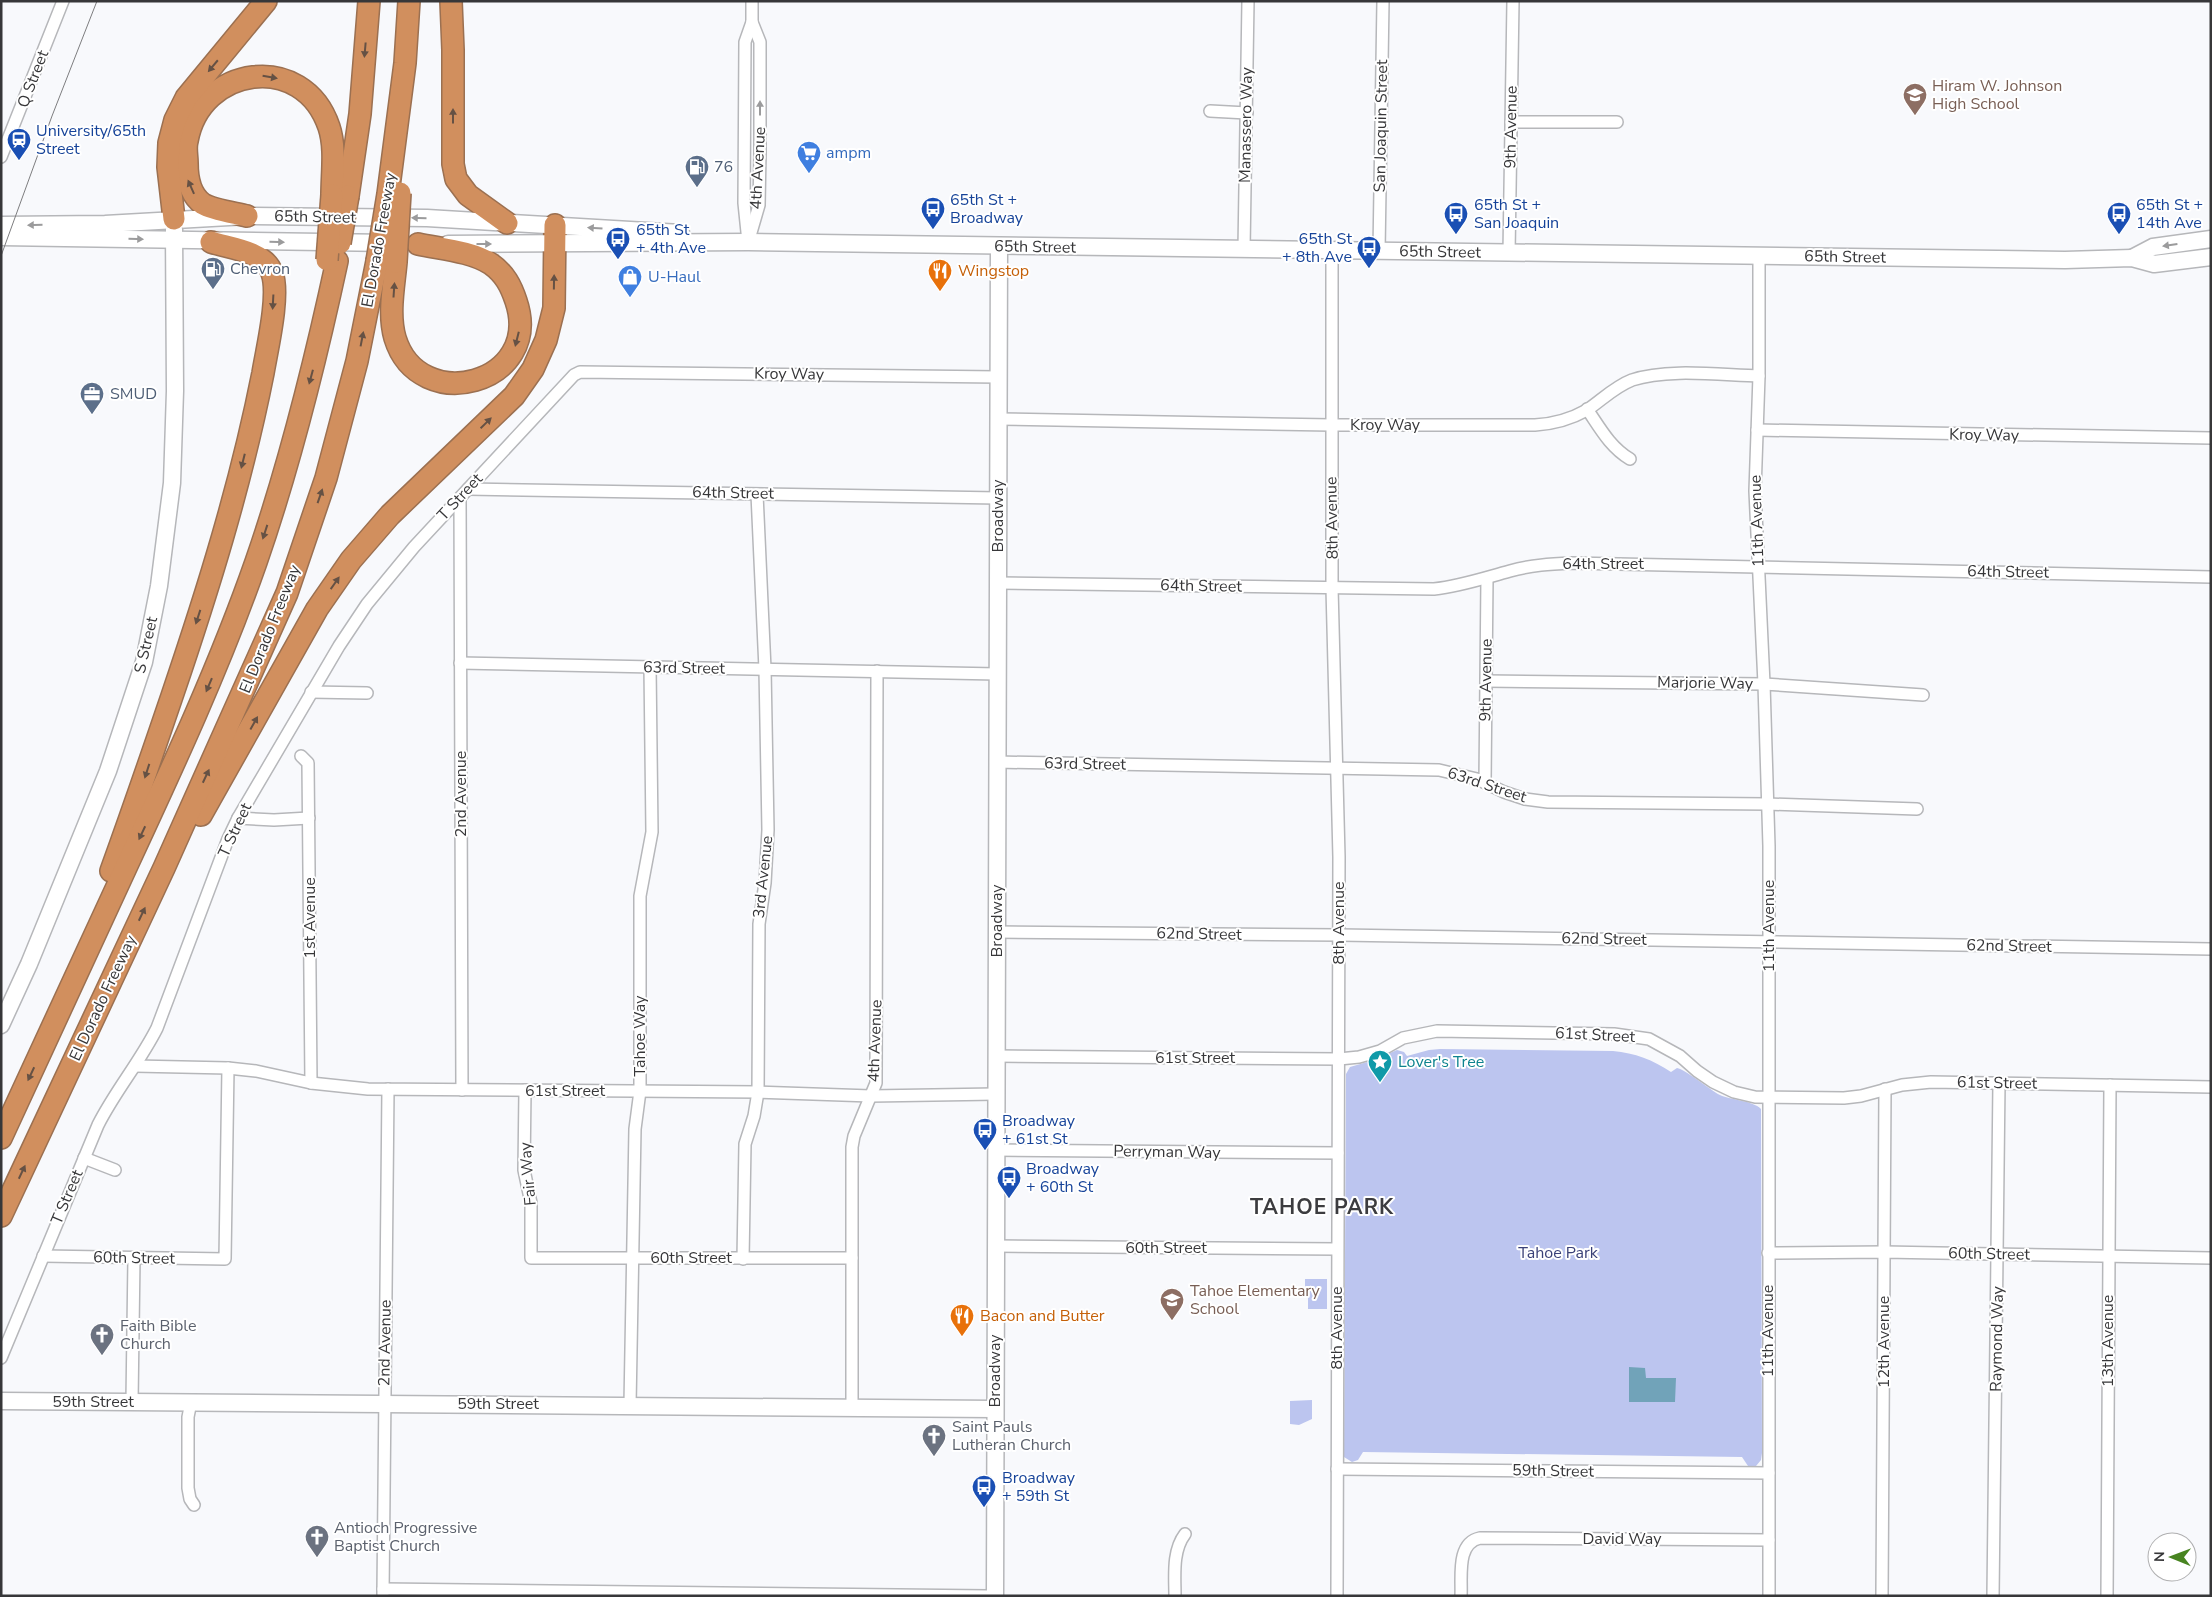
<svg xmlns="http://www.w3.org/2000/svg" width="2212" height="1597" viewBox="0 0 2212 1597" font-family="'Nunito Sans',sans-serif">
<rect width="100%" height="100%" fill="#f8f9fc"/>
<g fill="#bcc5ef">
<path d="M1440,1049L1613,1051C1635,1053 1653,1060 1671,1072L1677,1068C1685,1069 1710,1090 1720,1095C1731,1100 1754,1101 1761,1109L1762,1453L1761,1460L1756,1466H1748L1742,1457L1363,1452L1358,1460L1352,1462L1344,1457L1346,1074L1350,1067L1374,1060L1397,1050L1404,1052L1407,1056L1429,1050Z"/>
<path d="M1305,1279H1327V1309H1308V1296H1305Z"/>
<path d="M1312,1400V1419L1299,1425L1290,1424V1401Z"/>
</g>
<path fill="#71a3b9" d="M1629,1367L1645,1368L1646,1378H1676L1675,1402H1629Z"/>
<g fill="none" stroke-linecap="round" stroke-linejoin="round">
<defs>
<g id="street">
<path d="M1210,111L1247,113"/>
<path d="M1511,122H1617"/>
<path d="M1,157L63,1"/>
<path d="M750,236L759,205L760,153V42L752,22"/>
<path d="M748,242L744,203L745,42L752,22V1"/>
<path d="M1244,249L1248,1"/>
<path d="M1332,250V588L1339,857L1337,1596"/>
<path d="M1379,251L1383,1"/>
<path d="M1509,253L1513,1"/>
<path d="M1759,256V376L1755,491L1764,684L1769,846V1596"/>
<path d="M1587,409C1600,428 1610,447 1630,459"/>
<path d="M998,419L1331,425H1535C1553,424 1571,419 1587,410C1602,400 1614,387 1632,380C1667,368 1721,375 1759,376"/>
<path d="M1757,430L2211,438"/>
<path d="M468,489L998,498"/>
<path d="M460,498L462,1090"/>
<path d="M998,583L1434,589C1461,586 1484,578 1510,571C1531,565 1551,564 1572,563L2211,577"/>
<path d="M460,663L997,674"/>
<path d="M1486,681L1764,684L1923,695"/>
<path d="M311,692L367,693"/>
<path d="M301,756L308,763L311,1083"/>
<path d="M997,762L1439,770L1477,779L1504,792L1525,799L1548,802L1767,804L1917,809"/>
<path d="M1485,782L1487,578"/>
<path d="M238,818L274,820L309,818"/>
<path d="M997,932L1340,935L2211,949"/>
<path d="M996,1056L1339,1059L1359,1057L1380,1051L1403,1038L1437,1031L1614,1034L1649,1039L1680,1056L1697,1071L1713,1082L1734,1092L1755,1097L1844,1098L1861,1096L1902,1085L1931,1082L2211,1087"/>
<path d="M135,1066L228,1068L256,1071L311,1083L368,1089L758,1092L871,1096L996,1094"/>
<path d="M525,1090L524,1170L531,1203V1258H852"/>
<path d="M996,1150L1338,1153"/>
<path d="M84,1158L115,1170"/>
<path d="M996,1246L1337,1249"/>
<path d="M1768,1253L1884,1252L2211,1258"/>
<path d="M43,1256L225,1259L228,1068"/>
<path d="M743,1259L745,1144L754,1116L758,1092L759,924L765,883L768,830L765,669L757,494"/>
<path d="M1,1358L98,1125C115,1091 140,1062 157,1028L228,839L238,818L339,646L367,604L414,547L574,375L580,372L998,377"/>
<path d="M132,1402L134,1258"/>
<path d="M191,1402L188,1417V1488L190,1499L194,1505"/>
<path d="M630,1405L635,1129L640,1091V896L652,832L650,667"/>
<path d="M852,1406V1147L854,1136L876,1083L877,671"/>
<path d="M1337,1469L1769,1473"/>
<path d="M383,1589L988,1596"/>
<path d="M383,1594L388,1089"/>
<path d="M1175,1596C1175,1576 1172,1551 1185,1534"/>
<path d="M1461,1596C1462,1577 1456,1543 1480,1538L1769,1540"/>
<path d="M1882,1596L1885,1089"/>
<path d="M1993,1596L1999,1083"/>
<path d="M2107,1596L2110,1085"/>
</g>
<g id="secondary">
<path d="M1,225L105,224L247,216L427,218L681,233"/>
<path d="M1,237L391,243"/>
<path d="M448,244L748,242L2065,260L2132,258L2154,264L2211,257"/>
<path d="M2132,258L2153,247L2211,239"/>
<path d="M1,1025L29,964L108,771L144,662L159,586L172,483L175,391L174,229"/>
<path d="M1,1401L995,1409"/>
<path d="M995,1596L999,247"/>
</g>
<g id="highway">
<path d="M451,1L453,50V164L456,179L468,195L507,223"/>
<path d="M388,194L405,63L409,1"/>
<path d="M348,196L360,114L369,1"/>
<path d="M247,216C235,213 213,210 203,204C190,195 187,178 187,163C187,156 185,148 187,141C200,66 303,50 329,127C336,148 332,173 332,195"/>
<path d="M174,219L168,167L169,143L175,120L186,98L266,1"/>
<path d="M396,262C394,285 388,314 395,338C419,417 544,384 516,301C511,286 505,274 491,264C471,251 441,249 418,244"/>
<path d="M201,815L317,609L351,560L390,515L514,396L533,369L546,340L554,308L555,225"/>
<path d="M111,871C132,813 152,755 172,696C208,590 241,484 263,373C267,349 280,295 272,273C265,251 229,248 211,242"/>
<path d="M1,1138C44,1046 86,954 128,863C174,764 220,665 256,562C290,464 315,363 337,261"/>
<path d="M1,1216L164,868L287,593L326,478L357,361L377,261"/>
</g>
</defs>
<use href="#street" stroke="#b6b7ba" stroke-width="14"/>
<use href="#secondary" stroke="#b6b7ba" stroke-width="19"/>
<use href="#highway" stroke="#9b7051" stroke-width="24"/>
<use href="#street" stroke="#fff" stroke-width="11"/>
<use href="#secondary" stroke="#fff" stroke-width="16"/>
<use href="#highway" stroke="#d18f5e" stroke-width="21"/>
<path stroke="#7d7d7f" stroke-width="1" d="M1,256L52,116L97,1"/>
<defs>
<g id="highway-bridge">
<path d="M340,243L348,196"/>
<path d="M327,260L332,195"/>
<path d="M377,261L388,194"/>
<path d="M396,262L400,193"/>
</g>
</defs>
<use href="#highway-bridge" stroke="#9b7051" stroke-width="24" stroke-linecap="butt"/>
<use href="#highway-bridge" stroke="#d18f5e" stroke-width="21"/>
</g>
<defs><path id="oneway-solid" d="M-6-.8H1V-3.2L6.5 0L1 3.2V.8H-6Z" transform="scale(1.25)"/></defs>
<g fill="#655144">
<use href="#oneway-solid" transform="translate(365 50) rotate(95)"/>
<use href="#oneway-solid" transform="translate(213 66) rotate(130)"/>
<use href="#oneway-solid" transform="translate(270 77) rotate(10)"/>
<use href="#oneway-solid" transform="translate(453 116) rotate(-90)"/>
<use href="#oneway-solid" transform="translate(191 187) rotate(-114)"/>
<use href="#oneway-solid" transform="translate(554 282) rotate(-89)"/>
<use href="#oneway-solid" transform="translate(394 290) rotate(-86)"/>
<use href="#oneway-solid" transform="translate(273 302) rotate(93)"/>
<use href="#oneway-solid" transform="translate(362 339) rotate(-79)"/>
<use href="#oneway-solid" transform="translate(517 339) rotate(104)"/>
<use href="#oneway-solid" transform="translate(311 377) rotate(105)"/>
<use href="#oneway-solid" transform="translate(486 423) rotate(-44)"/>
<use href="#oneway-solid" transform="translate(243 461) rotate(104)"/>
<use href="#oneway-solid" transform="translate(320 496) rotate(-71)"/>
<use href="#oneway-solid" transform="translate(265 532) rotate(108)"/>
<use href="#oneway-solid" transform="translate(335 583) rotate(-55)"/>
<use href="#oneway-solid" transform="translate(198 617) rotate(108)"/>
<use href="#oneway-solid" transform="translate(209 685) rotate(113)"/>
<use href="#oneway-solid" transform="translate(254 723) rotate(-61)"/>
<use href="#oneway-solid" transform="translate(147 771) rotate(108)"/>
<use href="#oneway-solid" transform="translate(206 776) rotate(-65)"/>
<use href="#oneway-solid" transform="translate(142 833) rotate(115)"/>
<use href="#oneway-solid" transform="translate(142 914) rotate(-65)"/>
<use href="#oneway-solid" transform="translate(31 1074) rotate(115)"/>
<use href="#oneway-solid" transform="translate(22 1172) rotate(-65)"/>
</g>
<g fill="#9b9b9c">
<use href="#oneway-solid" transform="translate(760 108) rotate(-90)"/>
<use href="#oneway-solid" transform="translate(419 218) rotate(-179)"/>
<use href="#oneway-solid" transform="translate(35 225) rotate(179)"/>
<use href="#oneway-solid" transform="translate(595 228) rotate(-176)"/>
<use href="#oneway-solid" transform="translate(136 239) rotate(1)"/>
<use href="#oneway-solid" transform="translate(277 242) rotate(1)"/>
<use href="#oneway-solid" transform="translate(484 244)"/>
<use href="#oneway-solid" transform="translate(2170 245) rotate(172)"/>
</g>
<defs>
<symbol id="school-pin" viewBox="-11 -11 22 30"><path d="M0 17L-7.5 6A9.5 9.5 0 1 1 7.5 6Z" fill="#8d6e63" stroke="#fff"/><path d="M0-5L7-2L0 1L-7-2ZM-4 1L0 2.5L4 1V4Q0 6-4 4Z" fill="#fff"/></symbol>
<symbol id="station-pin" viewBox="-11 -11 22 30"><path d="M0 17L-7.5 6A9.5 9.5 0 1 1 7.5 6Z" fill="#1a4fb4" stroke="#fff"/><path d="M-3-6H3Q5-6 5-4V2Q5 4 3 4L4.5 6H3L1.5 4h-3L-3 6H-4.5L-3 4Q-5 4-5 2V-4Q-5-6-3-6ZM-3.5-4v3h7v-3ZM-3.5 1v1.5H-2V1ZM2 1v1.5H3.5V1Z" fill="#fff"/></symbol>
<symbol id="supermarket-pin" viewBox="-11 -11 22 30"><path d="M0 17L-7.5 6A9.5 9.5 0 1 1 7.5 6Z" fill="#3f7fe0" stroke="#fff"/><path d="M-6-5.5h2.5l.6 2H6L4.5 2H-2.5L-4.4-4H-6ZM-1.5 3.2a1.3 1.3 0 1 0 .1 0ZM3 3.2a1.3 1.3 0 1 0 .1 0Z" fill="#fff"/></symbol>
<symbol id="fuel-pin" viewBox="-11 -11 22 30"><path d="M0 17L-7.5 6A9.5 9.5 0 1 1 7.5 6Z" fill="#5c6f8a" stroke="#fff"/><path d="M-5.5-6h7V0h2V4h1.3V-2.5L3-4.5l.8-.8L6-3V5H2.5V1h-1V6h-7ZM-4.2-4.7v3.2H.2V-4.7Z" fill="#fff"/></symbol>
<symbol id="bus-pin" viewBox="-11 -11 22 30"><path d="M0 17L-7.5 6A9.5 9.5 0 1 1 7.5 6Z" fill="#1a4fb4" stroke="#fff"/><path d="M-5-6H5V4H4V6H2V4H-2V6H-4V4H-5ZM-3.5-4V0h7V-4ZM-3.5 1.2v1.5H-2V1.2ZM2 1.2v1.5H3.5V1.2Z" fill="#fff"/></symbol>
<symbol id="restaurant-pin" viewBox="-11 -11 22 30"><path d="M0 17L-7.5 6A9.5 9.5 0 1 1 7.5 6Z" fill="#e8710a" stroke="#fff"/><path d="M-5-6h1v4h1v-4h1v4h1v-4h1v5L-1.5 .5V6h-2V.5L-5-1ZM5-6V6H3V1.5H1.5Q1.5-4 5-6Z" fill="#fff"/></symbol>
<symbol id="shop-pin" viewBox="-11 -11 22 30"><path d="M0 17L-7.5 6A9.5 9.5 0 1 1 7.5 6Z" fill="#3f7fe0" stroke="#fff"/><path d="M-5-2.5h2.3a2.7 3.5 0 0 1 5.4 0H5L5.5 6h-11ZM-1.5-2.5h3a1.5 2.3 0 0 0-3 0Z" fill="#fff"/></symbol>
<symbol id="office-pin" viewBox="-11 -11 22 30"><path d="M0 17L-7.5 6A9.5 9.5 0 1 1 7.5 6Z" fill="#5c6f8a" stroke="#fff"/><path d="M-6-3h4V-5.5h4V-3h4V5H-6ZM-1-4.5V-3h2v-1.5ZM-6 0V1H6V0Z" fill="#fff"/></symbol>
<symbol id="sight-pin" viewBox="-11 -11 22 30"><path d="M0 17L-7.5 6A9.5 9.5 0 1 1 7.5 6Z" fill="#0f9aa8" stroke="#fff"/><path d="M0-6L1.8-2.2L6-1.7L2.9 1.2L3.7 5.4L0 3.3L-3.7 5.4L-2.9 1.2L-6-1.7L-1.8-2.2Z" fill="#fff"/></symbol>
<symbol id="church-pin" viewBox="-11 -11 22 30"><path d="M0 17L-7.5 6A9.5 9.5 0 1 1 7.5 6Z" fill="#6b7280" stroke="#fff"/><path d="M-1.2-6h2.4v3.5h3.3v2.4h-3.3V6h-2.4V-.1h-3.3v-2.4h3.3Z" fill="#fff"/></symbol>
</defs>
<g fill-rule="evenodd">
<use href="#school-pin" x="1901" y="81" width="28" height="38"/>
<use href="#station-pin" x="5" y="126" width="28" height="38"/>
<use href="#supermarket-pin" x="795" y="139" width="28" height="38"/>
<use href="#fuel-pin" x="683" y="153" width="28" height="38"/>
<use href="#bus-pin" x="919" y="195" width="28" height="38"/>
<use href="#bus-pin" x="1442" y="200" width="28" height="38"/>
<use href="#bus-pin" x="2105" y="200" width="28" height="38"/>
<use href="#bus-pin" x="604" y="225" width="28" height="38"/>
<use href="#bus-pin" x="1355" y="234" width="28" height="38"/>
<use href="#fuel-pin" x="199" y="255" width="28" height="38"/>
<use href="#restaurant-pin" x="926" y="257" width="28" height="38"/>
<use href="#shop-pin" x="616" y="263" width="28" height="38"/>
<use href="#office-pin" x="78" y="380" width="28" height="38"/>
<use href="#sight-pin" x="1366" y="1048" width="28" height="38"/>
<use href="#bus-pin" x="971" y="1116" width="28" height="38"/>
<use href="#bus-pin" x="995" y="1164" width="28" height="38"/>
<use href="#school-pin" x="1158" y="1286" width="28" height="38"/>
<use href="#restaurant-pin" x="948" y="1302" width="28" height="38"/>
<use href="#church-pin" x="88" y="1321" width="28" height="38"/>
<use href="#church-pin" x="920" y="1422" width="28" height="38"/>
<use href="#bus-pin" x="970" y="1473" width="28" height="38"/>
<use href="#church-pin" x="303" y="1523" width="28" height="38"/>
</g>
<g text-anchor="middle" dominant-baseline="central" stroke-width="4" stroke-linejoin="round" paint-order="stroke">
<g font-size="16" fill="#373739" stroke="#fff">
<text transform="translate(33 79) rotate(-69)">Q Street</text>
<text transform="translate(1246 125) rotate(-89)">Manassero Way</text>
<text transform="translate(1381 126) rotate(-89)">San Joaquin Street</text>
<text transform="translate(1511 127) rotate(-89)">9th Avenue</text>
<text transform="translate(758 168) rotate(-87)">4th Avenue</text>
<text transform="translate(315 217) rotate(1)">65th Street</text>
<text transform="translate(379 240) rotate(-80)">El Dorado Freeway</text>
<text transform="translate(1035 247) rotate(1)">65th Street</text>
<text transform="translate(1440 252) rotate(1)">65th Street</text>
<text transform="translate(1845 257) rotate(1)">65th Street</text>
<text transform="translate(789 374) rotate(1)">Kroy Way</text>
<text x="1385" y="425">Kroy Way</text>
<text transform="translate(1984 435) rotate(1)">Kroy Way</text>
<text transform="translate(733 493) rotate(1)">64th Street</text>
<text transform="translate(460 497) rotate(-47)">T Street</text>
<text transform="translate(998 516) rotate(-90)">Broadway</text>
<text transform="translate(1332 518) rotate(-91)">8th Avenue</text>
<text transform="translate(1757 521) rotate(-92)">11th Avenue</text>
<text x="1603" y="564">64th Street</text>
<text transform="translate(2008 572) rotate(1)">64th Street</text>
<text transform="translate(1201 586) rotate(1)">64th Street</text>
<text transform="translate(270 629) rotate(-68)">El Dorado Freeway</text>
<text transform="translate(146 645) rotate(-77)">S Street</text>
<text transform="translate(684 668) rotate(1)">63rd Street</text>
<text transform="translate(1486 680) rotate(-89)">9th Avenue</text>
<text transform="translate(1705 683) rotate(1)">Marjorie Way</text>
<text transform="translate(1085 764) rotate(1)">63rd Street</text>
<text transform="translate(1487 785) rotate(18)">63rd Street</text>
<text transform="translate(461 794) rotate(-90)">2nd Avenue</text>
<text transform="translate(235 830) rotate(-65)">T Street</text>
<text transform="translate(763 877) rotate(-84)">3rd Avenue</text>
<text transform="translate(310 918) rotate(-90)">1st Avenue</text>
<text transform="translate(997 921) rotate(-90)">Broadway</text>
<text transform="translate(1339 923) rotate(-90)">8th Avenue</text>
<text transform="translate(1769 926) rotate(-90)">11th Avenue</text>
<text transform="translate(1199 934) rotate(1)">62nd Street</text>
<text transform="translate(1604 939) rotate(1)">62nd Street</text>
<text transform="translate(2009 946) rotate(1)">62nd Street</text>
<text transform="translate(103 998) rotate(-65)">El Dorado Freeway</text>
<text transform="translate(1595 1035) rotate(3)">61st Street</text>
<text transform="translate(640 1036) rotate(-90)">Tahoe Way</text>
<text transform="translate(875 1041) rotate(-88)">4th Avenue</text>
<text x="1195" y="1058">61st Street</text>
<text transform="translate(1997 1083) rotate(1)">61st Street</text>
<text x="565" y="1091">61st Street</text>
<text transform="translate(1167 1152) rotate(1)">Perryman Way</text>
<text transform="translate(528 1174) rotate(-95)">Fair Way</text>
<text transform="translate(67 1197) rotate(-67)">T Street</text>
<text x="1166" y="1248">60th Street</text>
<text transform="translate(1989 1254) rotate(1)">60th Street</text>
<text transform="translate(134 1258) rotate(1)">60th Street</text>
<text x="691" y="1258">60th Street</text>
<text transform="translate(1337 1328) rotate(-90)">8th Avenue</text>
<text transform="translate(1768 1331) rotate(-90)">11th Avenue</text>
<text transform="translate(1997 1339) rotate(-89)">Raymond Way</text>
<text transform="translate(2108 1341) rotate(-90)">13th Avenue</text>
<text transform="translate(1884 1342) rotate(-90)">12th Avenue</text>
<text transform="translate(385 1343) rotate(-89)">2nd Avenue</text>
<text transform="translate(995 1371) rotate(-90)">Broadway</text>
<text x="93" y="1402">59th Street</text>
<text x="498" y="1404">59th Street</text>
<text transform="translate(1553 1471) rotate(1)">59th Street</text>
<text x="1622" y="1539">David Way</text>
</g>
<g font-size="16" fill="#785e54" stroke="#fff" text-anchor="start">
<text x="1932" y="86">Hiram W. Johnson<tspan x="1932" dy="18">High School</tspan></text>
<text x="1190" y="1291">Tahoe Elementary<tspan x="1190" dy="18">School</tspan></text>
</g>
<g font-size="16" fill="#164399" stroke="#fff" text-anchor="start">
<text x="36" y="131">University/65th<tspan x="36" dy="18">Street</tspan></text>
<text x="950" y="200">65th St +<tspan x="950" dy="18">Broadway</tspan></text>
<text x="1474" y="205">65th St +<tspan x="1474" dy="18">San Joaquin</tspan></text>
<text x="2136" y="205">65th St +<tspan x="2136" dy="18">14th Ave</tspan></text>
<text x="636" y="230">65th St<tspan x="636" dy="18">+ 4th Ave</tspan></text>
<text x="1352" y="239" text-anchor="end">65th St<tspan x="1352" dy="18">+ 8th Ave</tspan></text>
<text x="1002" y="1121">Broadway<tspan x="1002" dy="18">+ 61st St</tspan></text>
<text x="1026" y="1169">Broadway<tspan x="1026" dy="18">+ 60th St</tspan></text>
<text x="1002" y="1478">Broadway<tspan x="1002" dy="18">+ 59th St</tspan></text>
</g>
<g font-size="16" fill="#366cbe" stroke="#fff" text-anchor="start">
<text x="826" y="153">ampm</text>
<text x="648" y="277">U-Haul</text>
</g>
<g font-size="16" fill="#4e5e75" stroke="#fff" text-anchor="start">
<text x="714" y="167">76</text>
<text x="230" y="269">Chevron</text>
<text x="110" y="394">SMUD</text>
</g>
<g font-size="16" fill="#c56008" stroke="#fff" text-anchor="start">
<text x="958" y="271">Wingstop</text>
<text x="980" y="1316">Bacon and Butter</text>
</g>
<g font-size="16" fill="#0d838f" stroke="#fff" text-anchor="start">
<text x="1398" y="1062">Lover's Tree</text>
</g>
<g font-size="16" fill="#3a4178" stroke="#fff">
<text x="1558" y="1253">Tahoe Park</text>
</g>
<g font-size="16" fill="#5b616d" stroke="#fff" text-anchor="start">
<text x="120" y="1326">Faith Bible<tspan x="120" dy="18">Church</tspan></text>
<text x="952" y="1427">Saint Pauls<tspan x="952" dy="18">Lutheran Church</tspan></text>
<text x="334" y="1528">Antioch Progressive<tspan x="334" dy="18">Baptist Church</tspan></text>
</g>
<g font-size="21" font-weight="bold" letter-spacing="1" fill="#3c3c3f" stroke="#fff">
<text x="1322" y="1207">TAHOE PARK</text>
</g>
</g>
<rect width="2212" height="1597" fill="none" stroke="#373739" stroke-width="5"/>
<g transform="translate(2172 1557) rotate(271)"><circle r="24" fill="#ffffff" stroke="#afafb0"/>
<path d="M0-4L9 19L0 12L-9 19Z" fill="#488421"/>
<text y="-8" font-size="14" font-weight="bold" text-anchor="middle" fill="#373739">N</text>
</g>
</svg>
